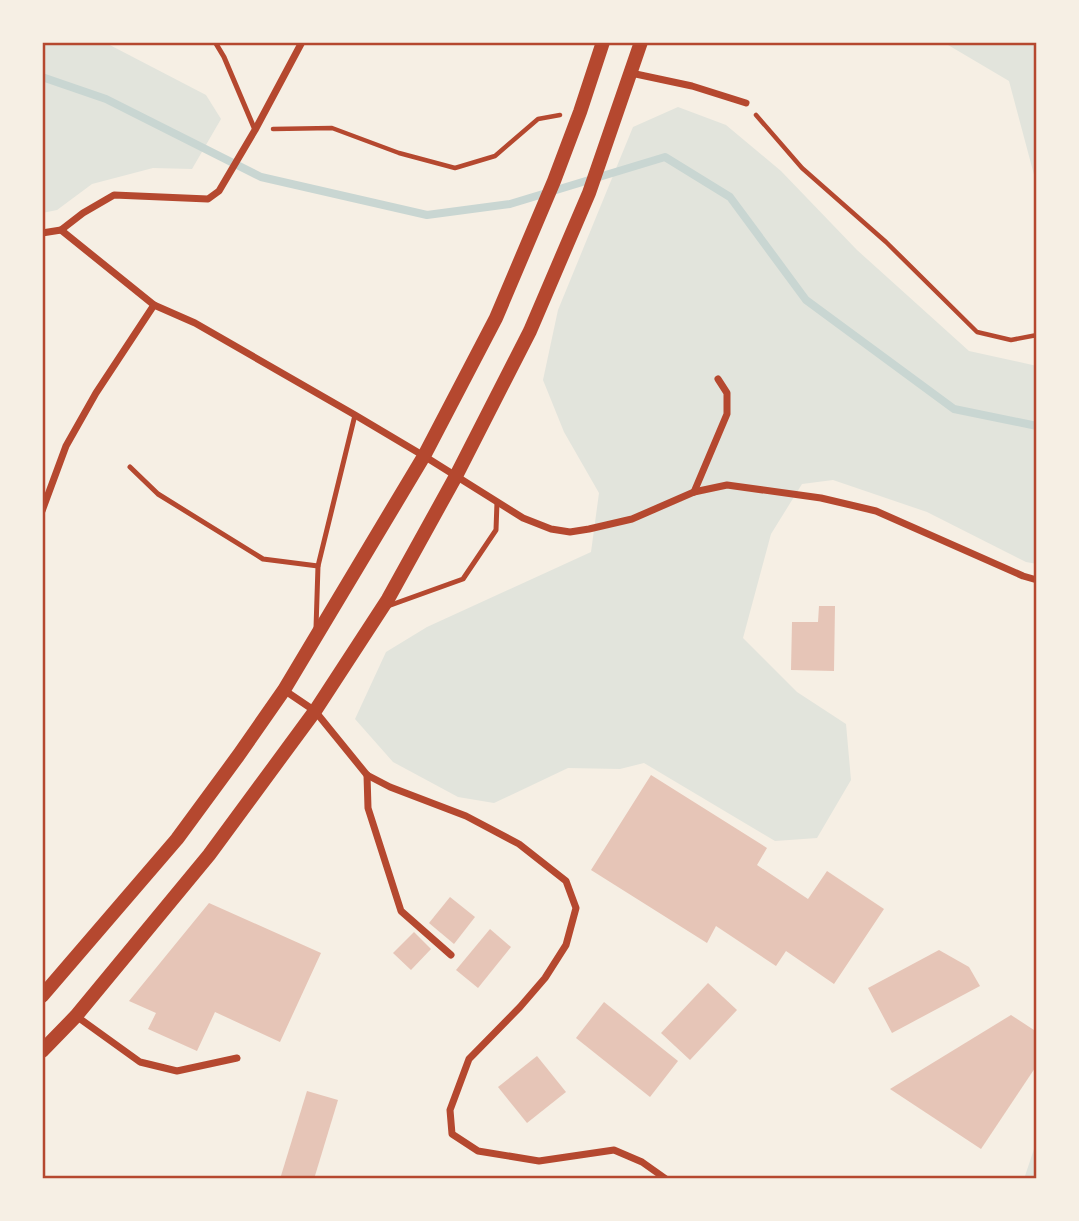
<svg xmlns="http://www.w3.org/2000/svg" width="1079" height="1221" viewBox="0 0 1079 1221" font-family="Lato,sans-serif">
<rect width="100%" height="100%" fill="#f6efe4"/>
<g fill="#e2e4dc">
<path d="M42,42H104L206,95L221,119L192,169L153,168L92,184L57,210L42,213Z"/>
<path d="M943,42H1037V186L1009,81Z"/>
<path d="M678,107L726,125L781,171L857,250L969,351L1037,366V564L1026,562L927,512L833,480L802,484L771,534L743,638L797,692L846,724L851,780L817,838L775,841L644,763L620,769L568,768L494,803L458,797L393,762L355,719L386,652L427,627L591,552L599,493L564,432L543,380L558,310L633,127Z"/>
<path d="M1037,1140V1179H1024Z"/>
</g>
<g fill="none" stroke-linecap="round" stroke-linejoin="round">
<path stroke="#c9d6d2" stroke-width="8" d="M42,77L106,99L261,177L427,215L510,204L665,157L730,197L806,300L954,409L1037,426"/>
</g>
<g fill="#e6c5b7">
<path d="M819,606H835L834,671L791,670L792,622H818Z"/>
<path d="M651,775L767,848L757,865L808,899L827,871L884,909L834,984L786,951L776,966L716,926L707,943L591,870Z"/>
<path d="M450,897L475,917L454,944L429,923Z"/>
<path d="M209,903L321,953L280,1042L215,1012L197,1051L148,1029L156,1013L129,1001Z"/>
<path d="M490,929L511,947L478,988L456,970Z"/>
<path d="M414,932L431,949L411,970L393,953Z"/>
<path d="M939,950L969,967L980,986L892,1033L868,988Z"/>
<path d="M708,983L737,1010L690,1060L661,1033Z"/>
<path d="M604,1002L678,1061L650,1097L576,1038Z"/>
<path d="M1011,1015L1037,1032V1065L981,1149L890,1089Z"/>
<path d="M537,1056L566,1092L527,1123L498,1087Z"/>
<path d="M307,1091L338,1100L314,1179H280Z"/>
</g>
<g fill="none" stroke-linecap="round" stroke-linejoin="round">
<g stroke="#b5482f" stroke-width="4.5">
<path d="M756,115L802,168L886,242L977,332L1011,340L1037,335"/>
<path d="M273,129L332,128L399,153L455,168L495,156L538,119L560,115"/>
</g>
<g stroke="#b5482f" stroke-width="5">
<path d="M215,42L224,57L255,130"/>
<path d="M130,467L158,494L263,559L318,566"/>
<path d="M388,606L463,579L496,530L497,502"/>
<path d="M316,628L318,566L355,415"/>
</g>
<g stroke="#b5482f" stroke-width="7">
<path d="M631,73L692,86L746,103"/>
<path d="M61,230L83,213L114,195L208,199L219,191L255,130L302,42"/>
<path d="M42,233L61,230L154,305L195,323L355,415L424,456L523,518L551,529L570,532L589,529L632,519L694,492L727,485L821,498L876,511L1023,576L1037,580"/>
<path d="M694,492L727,414V393L718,379"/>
<path d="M42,511L66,446L96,393L154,305"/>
<path d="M284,690L315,711L367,775L390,787L466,816L519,844L566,881L576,908L566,945L545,978L520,1007L469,1059L450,1110L452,1134L478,1151L539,1161L614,1150L642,1162L666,1179"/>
<path d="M367,775L368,808L401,911L451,955"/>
<path d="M76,1016L140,1062L177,1071L237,1058"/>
</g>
<g stroke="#b5482f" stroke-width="14">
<path d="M42,996L177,839L238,756L284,690L424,456L496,318L554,181L580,112L603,42"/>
<path d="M42,1051L76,1016L209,855L315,711L388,599L456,476L530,331L589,193L641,42"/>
</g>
</g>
<rect width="1079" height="1221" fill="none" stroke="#f6efe4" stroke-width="88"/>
<rect x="44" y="44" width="991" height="1133" fill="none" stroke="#b5482f" stroke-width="2.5"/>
</svg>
